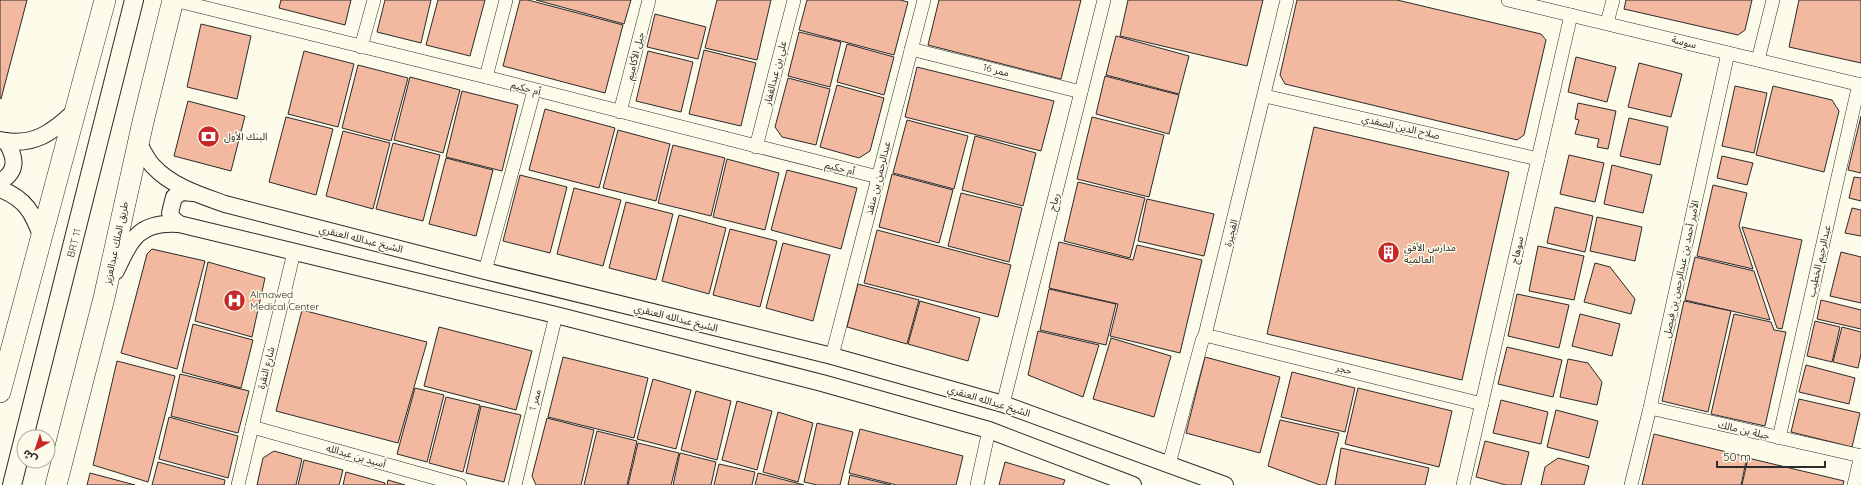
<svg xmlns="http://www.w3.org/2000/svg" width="1861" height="485" viewBox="0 0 1861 485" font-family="Quicksand,'Noto Sans Arabic',sans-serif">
<rect width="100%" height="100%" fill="#fdfbea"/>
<g fill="#f2b8a0" stroke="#2b2b2b">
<path d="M0,0H27L1,99L0,98Z"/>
<path d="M281,0H351L345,25L279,8Z"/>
<path d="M385,0H431L421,43L377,32Z"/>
<path d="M438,0H485L470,56L426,45Z"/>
<path d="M520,0H528L623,25L605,93L503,66Z"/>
<path d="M536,0H631L624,24Z"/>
<path d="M717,0H771L757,60L705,48Z"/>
<path d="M807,0H900L908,2L894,55L799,30Z"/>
<path d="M939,0H1081L1061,79L928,45Z"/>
<path d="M1128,0H1263L1247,66L1120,36Z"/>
<path d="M1297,0H1397L1541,34L1546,40L1524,135L1517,140L1285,84L1280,75Z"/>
<path d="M1626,0H1752L1745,30L1738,35L1624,9Z"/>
<path d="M1799,0H1861V63L1789,47Z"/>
<path d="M655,14L706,27L698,59L647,47Z"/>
<path d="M201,24L251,36L237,99L187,87Z"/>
<path d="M799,32L841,42L830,87L788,76Z"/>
<path d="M1116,36L1189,56L1179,94L1106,75Z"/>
<path d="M847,44L894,57L884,95L837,82Z"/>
<path d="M704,50L756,63L741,126L689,114Z"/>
<path d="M304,51L354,64L338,127L288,114Z"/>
<path d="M648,51L693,62L681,112L636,101Z"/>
<path d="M1576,57L1616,67L1607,102L1568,92Z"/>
<path d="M1639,63L1682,74L1671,117L1628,107Z"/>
<path d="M358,65L408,78L391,141L342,128Z"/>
<path d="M917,67L1054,101L1041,151L905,117Z"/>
<path d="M1105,76L1179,95L1169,134L1096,114Z"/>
<path d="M410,77L460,90L443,153L394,140Z"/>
<path d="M788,78L830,89L816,145L782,137L775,127Z"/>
<path d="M837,85L884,98L870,151L859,158L820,147Z"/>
<path d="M1735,86L1767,93L1754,153L1722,146Z"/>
<path d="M1773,86L1832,100L1839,111L1824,172L1756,155Z"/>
<path d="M462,91L518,105L502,171L446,157Z"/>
<path d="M188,101L245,116L231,171L174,156Z"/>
<path d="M1578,103L1616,111L1608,149L1597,147L1599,139L1575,134L1579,120L1575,119Z"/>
<path d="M545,109L615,128L599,188L529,170Z"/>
<path d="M1861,116V173L1848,170Z"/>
<path d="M286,117L333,129L316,195L269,182Z"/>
<path d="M1092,117L1164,135L1149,197L1077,179Z"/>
<path d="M1629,118L1668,127L1660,165L1620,156Z"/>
<path d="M907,120L968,136L954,189L893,173Z"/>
<path d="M1314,127L1509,172L1462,380L1267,334Z"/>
<path d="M618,130L670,144L656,201L603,188Z"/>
<path d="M343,131L390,143L373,209L326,196Z"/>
<path d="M975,136L1036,153L1023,206L962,190Z"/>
<path d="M393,143L440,155L423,221L376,209Z"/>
<path d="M673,145L725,158L711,216L658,203Z"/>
<path d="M1569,155L1604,163L1595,202L1560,194Z"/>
<path d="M1722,156L1753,163L1747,185L1717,178Z"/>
<path d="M446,158L493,170L476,236L429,224Z"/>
<path d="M727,159L779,173L765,230L713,217Z"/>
<path d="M1612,165L1652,175L1643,213L1604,204Z"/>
<path d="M787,170L857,188L841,249L771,230Z"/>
<path d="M892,174L953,190L939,243L879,227Z"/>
<path d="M520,175L567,187L550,253L503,241Z"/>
<path d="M1854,177L1861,178V201L1849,198Z"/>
<path d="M1078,182L1145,198L1130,258L1064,241Z"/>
<path d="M1713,185L1747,193L1739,226L1753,269L1697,256Z"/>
<path d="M574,188L621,200L603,266L557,254Z"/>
<path d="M961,193L1022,208L1009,262L948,246Z"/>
<path d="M1147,199L1214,214L1204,256L1138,241Z"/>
<path d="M626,202L673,214L656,280L609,268Z"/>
<path d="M1555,207L1593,216L1585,252L1547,243Z"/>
<path d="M1852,208L1861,210V236L1845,233Z"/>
<path d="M679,215L726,228L709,294L662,281Z"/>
<path d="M1597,217L1642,227L1635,261L1590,251Z"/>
<path d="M1742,227L1802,240L1782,329L1777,328Z"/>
<path d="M730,229L777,241L760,307L713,295Z"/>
<path d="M877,230L1011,265L998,317L864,283Z"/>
<path d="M1059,242L1133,260L1137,245L1202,260L1180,353L1110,336L1118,304L1049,288Z"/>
<path d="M783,243L830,255L813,321L766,308Z"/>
<path d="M1538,246L1584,256L1574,300L1529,291Z"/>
<path d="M152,249L205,261L177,369L121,353L147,254Z"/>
<path d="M1841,252L1861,257V303L1830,296Z"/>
<path d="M1695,257L1754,271L1770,320L1685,300Z"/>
<path d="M208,262L265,278L252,337L195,321Z"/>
<path d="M1595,263L1610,267L1635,299L1631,314L1584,302Z"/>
<path d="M858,284L919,300L907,344L847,327Z"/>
<path d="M1049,289L1116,304L1106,345L1040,330Z"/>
<path d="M1517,294L1569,305L1559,348L1508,336Z"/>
<path d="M1821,300L1861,310V329L1817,319Z"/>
<path d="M920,301L980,318L968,361L908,344Z"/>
<path d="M1684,301L1731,311L1708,412L1662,401Z"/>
<path d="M302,310L427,342L398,443L276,411Z"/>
<path d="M1580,314L1620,324L1612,356L1572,346Z"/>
<path d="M1734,314L1771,322L1774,330L1786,332L1765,426L1711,414Z"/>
<path d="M1815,321L1840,327L1832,362L1807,356Z"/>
<path d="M193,324L253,340L241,388L182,372Z"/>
<path d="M439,327L532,351L516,410L424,386Z"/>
<path d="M1842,327L1861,332V354L1858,368L1833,362Z"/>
<path d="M1038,331L1099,345L1083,397L1028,375Z"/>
<path d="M1111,338L1171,356L1154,417L1093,399Z"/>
<path d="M1507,347L1562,360L1553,397L1498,384Z"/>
<path d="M563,357L648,378L634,438L548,417Z"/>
<path d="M1205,357L1280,377L1260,453L1186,433Z"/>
<path d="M1568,359L1588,363L1602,382L1597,405L1560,397Z"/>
<path d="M117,361L175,376L148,482L93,465Z"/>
<path d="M1806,365L1855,378L1849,404L1799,392Z"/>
<path d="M1292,372L1355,388L1345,432L1281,417Z"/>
<path d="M180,374L249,391L238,433L171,416Z"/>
<path d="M653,379L691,390L676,449L637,439Z"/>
<path d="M415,388L444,395L427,462L397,454Z"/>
<path d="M1358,388L1452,411L1439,467L1345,444Z"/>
<path d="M696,391L731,401L717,460L681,450Z"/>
<path d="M446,397L480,405L463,472L429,463Z"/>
<path d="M1799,399L1860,413L1852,447L1791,432Z"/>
<path d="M1501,400L1548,412L1541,444L1493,433Z"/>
<path d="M737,401L772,411L757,470L722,460Z"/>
<path d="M481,406L521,415L504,482L466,473Z"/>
<path d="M1556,410L1598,421L1589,458L1547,447Z"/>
<path d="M778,412L813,423L798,482L763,472Z"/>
<path d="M169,417L238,436L228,478L159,459Z"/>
<path d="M547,418L594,430L581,485H536L532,476Z"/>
<path d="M1280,420L1339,433L1326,485H1320L1268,466Z"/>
<path d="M817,423L853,432L840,485H817L804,482Z"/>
<path d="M860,429L963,456L956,485H896L849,473Z"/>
<path d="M597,431L637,441L627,485H584Z"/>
<path d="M1654,434L1747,457L1741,485H1642Z"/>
<path d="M1485,441L1529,452L1521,485H1506L1476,477Z"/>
<path d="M638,443L679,453L671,485H628Z"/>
<path d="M1341,448L1429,468L1425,485H1335Z"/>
<path d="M274,451L302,459L296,485H257L263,458Z"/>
<path d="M680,453L716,462L711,485H673Z"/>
<path d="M1558,458L1589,466L1584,485H1541L1545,467Z"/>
<path d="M1748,458L1844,481L1843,485H1742Z"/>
<path d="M304,460L343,470L339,485H298Z"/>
<path d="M158,462L225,480L224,485H152Z"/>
<path d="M1005,462L1065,480L1063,485H999Z"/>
<path d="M719,464L755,472L752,485H714Z"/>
<path d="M346,472L385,483V485H343Z"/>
<path d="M90,473L135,485H87Z"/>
<path d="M758,473L804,485H755Z"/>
<path d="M850,475L891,485H848Z"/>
<path d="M388,480L405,485H387Z"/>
</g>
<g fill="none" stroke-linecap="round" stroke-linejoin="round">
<defs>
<g id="minor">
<path d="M174,0L486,77L878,177"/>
<path d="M1508,0L1861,85"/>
<path d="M1607,23L1613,0"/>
<path d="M361,47L374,0"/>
<path d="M911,49L1081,92"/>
<path d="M1758,60L1773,0"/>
<path d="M486,77L506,0"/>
<path d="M1265,96L1538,159"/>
<path d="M620,112L649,0"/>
<path d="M756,147L794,0"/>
<path d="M485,271L534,91"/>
<path d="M1205,335L1482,404"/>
<path d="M832,356L924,0"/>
<path d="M1003,404L1104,0"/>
<path d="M1650,408L1861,456"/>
<path d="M252,427L460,485"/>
<path d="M1779,438L1859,84"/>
<path d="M1169,464L1202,341L1205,335L1287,0"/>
<path d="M238,485L294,252"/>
<path d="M515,485L556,315"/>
<path d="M977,485L989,430"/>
<path d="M1463,485L1571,15"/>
<path d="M1631,485L1650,408L1728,53"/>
<path d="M1854,485L1861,455"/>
</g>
<g id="tertiary">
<path d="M0,140C33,147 52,133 75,111"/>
<path d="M138,143C143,150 147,160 153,166C171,186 200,195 225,204L485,271L832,356L1003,404L1225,485"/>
<path d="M0,182C18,171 16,158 6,141"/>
<path d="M0,189C26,199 33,213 42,238"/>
<path d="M179,224L173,219L170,213L174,197L182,192L193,193"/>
<path d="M116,271C131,239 139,221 179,224L556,315L822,383L989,430L1133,485"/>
</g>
<path id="secondary" d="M12,485L134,0"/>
<g id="primary">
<path d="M0,392L105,0"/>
<path d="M56,485L104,298L143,122L173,0"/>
</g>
</defs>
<use href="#minor" stroke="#2b2b2b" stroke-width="14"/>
<use href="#tertiary" stroke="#2b2b2b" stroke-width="18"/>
<use href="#secondary" stroke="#2b2b2b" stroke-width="20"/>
<use href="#primary" stroke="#2b2b2b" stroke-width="22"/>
<use href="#minor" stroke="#fdfbea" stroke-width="13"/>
<use href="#tertiary" stroke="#fdfbea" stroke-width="16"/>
<use href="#secondary" stroke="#fdfbea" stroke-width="18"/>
<use href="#primary" stroke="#fdfbea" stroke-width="21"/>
</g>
<defs>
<symbol id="bank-disc" viewBox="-11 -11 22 22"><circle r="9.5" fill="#c62828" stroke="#fdfbea"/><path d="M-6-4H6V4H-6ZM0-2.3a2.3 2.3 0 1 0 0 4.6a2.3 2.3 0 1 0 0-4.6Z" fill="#fff"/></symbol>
<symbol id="building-disc" viewBox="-11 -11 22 22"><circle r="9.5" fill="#c62828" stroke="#fdfbea"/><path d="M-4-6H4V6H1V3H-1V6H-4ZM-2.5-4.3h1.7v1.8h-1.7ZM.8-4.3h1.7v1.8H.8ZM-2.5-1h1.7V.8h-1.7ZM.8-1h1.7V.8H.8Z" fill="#fff"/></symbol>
<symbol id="hospital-disc" viewBox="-11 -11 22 22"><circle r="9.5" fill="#c62828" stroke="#fdfbea"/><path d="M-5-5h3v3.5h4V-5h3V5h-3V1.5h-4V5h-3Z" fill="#fff"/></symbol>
</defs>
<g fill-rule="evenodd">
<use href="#bank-disc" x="196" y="124" width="25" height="25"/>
<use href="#building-disc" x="1376" y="240" width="25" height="25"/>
<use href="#hospital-disc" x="222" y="288" width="25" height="25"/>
</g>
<g text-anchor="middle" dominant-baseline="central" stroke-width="3" stroke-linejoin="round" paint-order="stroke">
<g font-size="10" fill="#2b2b2b" stroke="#fdfbea">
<text transform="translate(1684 42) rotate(14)">سوسة</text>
<text transform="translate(635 56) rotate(-76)">جبل الأكاميم</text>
<text transform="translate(996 70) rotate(14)">ممر 16</text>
<text transform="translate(775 73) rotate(-76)">علي بن عبدالغفار</text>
<text transform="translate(526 88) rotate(15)">أم حكيم</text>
<text transform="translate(1401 127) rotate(13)">صلاح الدين الصفدي</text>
<text transform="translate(840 168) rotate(14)">أم حكيم</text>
<text transform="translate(878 178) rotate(-76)">عبدالرحمن بن منقذ</text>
<text transform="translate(1054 202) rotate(-76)">رماح</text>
<text transform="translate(1231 233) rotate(-76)">الفجيرة</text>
<text transform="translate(361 239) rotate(14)">الشيخ عبدالله العنقري</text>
<text transform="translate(74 243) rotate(-76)">BRT 11</text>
<text transform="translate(116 243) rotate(-78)">طريق الملك عبدالعزيز</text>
<text transform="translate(1517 250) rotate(-77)">سوهاج</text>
<text transform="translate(1819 261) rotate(-77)">عبدالرحيم الخطيب</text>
<text transform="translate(1681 269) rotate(-78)">الأمير أحمد بن عبدالرحمن بن فيصل</text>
<text transform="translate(676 318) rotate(14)">الشيخ عبدالله العنقري</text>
<text transform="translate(266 368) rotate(-76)">شارع النقرة</text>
<text transform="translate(1344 369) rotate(14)">حجر</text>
<text transform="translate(535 400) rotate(-76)">ممر 1</text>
<text transform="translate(989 401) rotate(17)">الشيخ عبدالله العنقري</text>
<text transform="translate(1744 430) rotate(13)">جبلة بن مالك</text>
<text transform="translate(356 456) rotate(16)">أسيد بن عبدالله</text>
</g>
<g font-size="10" fill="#2b2b2b" stroke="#fdfbea" text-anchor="start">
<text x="224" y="136">البنك الأول</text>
<text x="1404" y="247">مدارس الأفق<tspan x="1404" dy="12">العالمية</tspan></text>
<text x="250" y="294">Almawed<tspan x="250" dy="12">Medical Center</tspan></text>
</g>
</g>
<g transform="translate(36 449) rotate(219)"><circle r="19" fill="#fdfbea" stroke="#a9a89e"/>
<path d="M0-3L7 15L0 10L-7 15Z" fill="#c62828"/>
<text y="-6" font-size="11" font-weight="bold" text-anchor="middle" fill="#2b2b2b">ش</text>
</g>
<path d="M1717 461v6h108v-6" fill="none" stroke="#2b2b2b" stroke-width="2"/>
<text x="1723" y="461" font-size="12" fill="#2b2b2b" stroke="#fdfbea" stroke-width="3" paint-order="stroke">50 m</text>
</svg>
